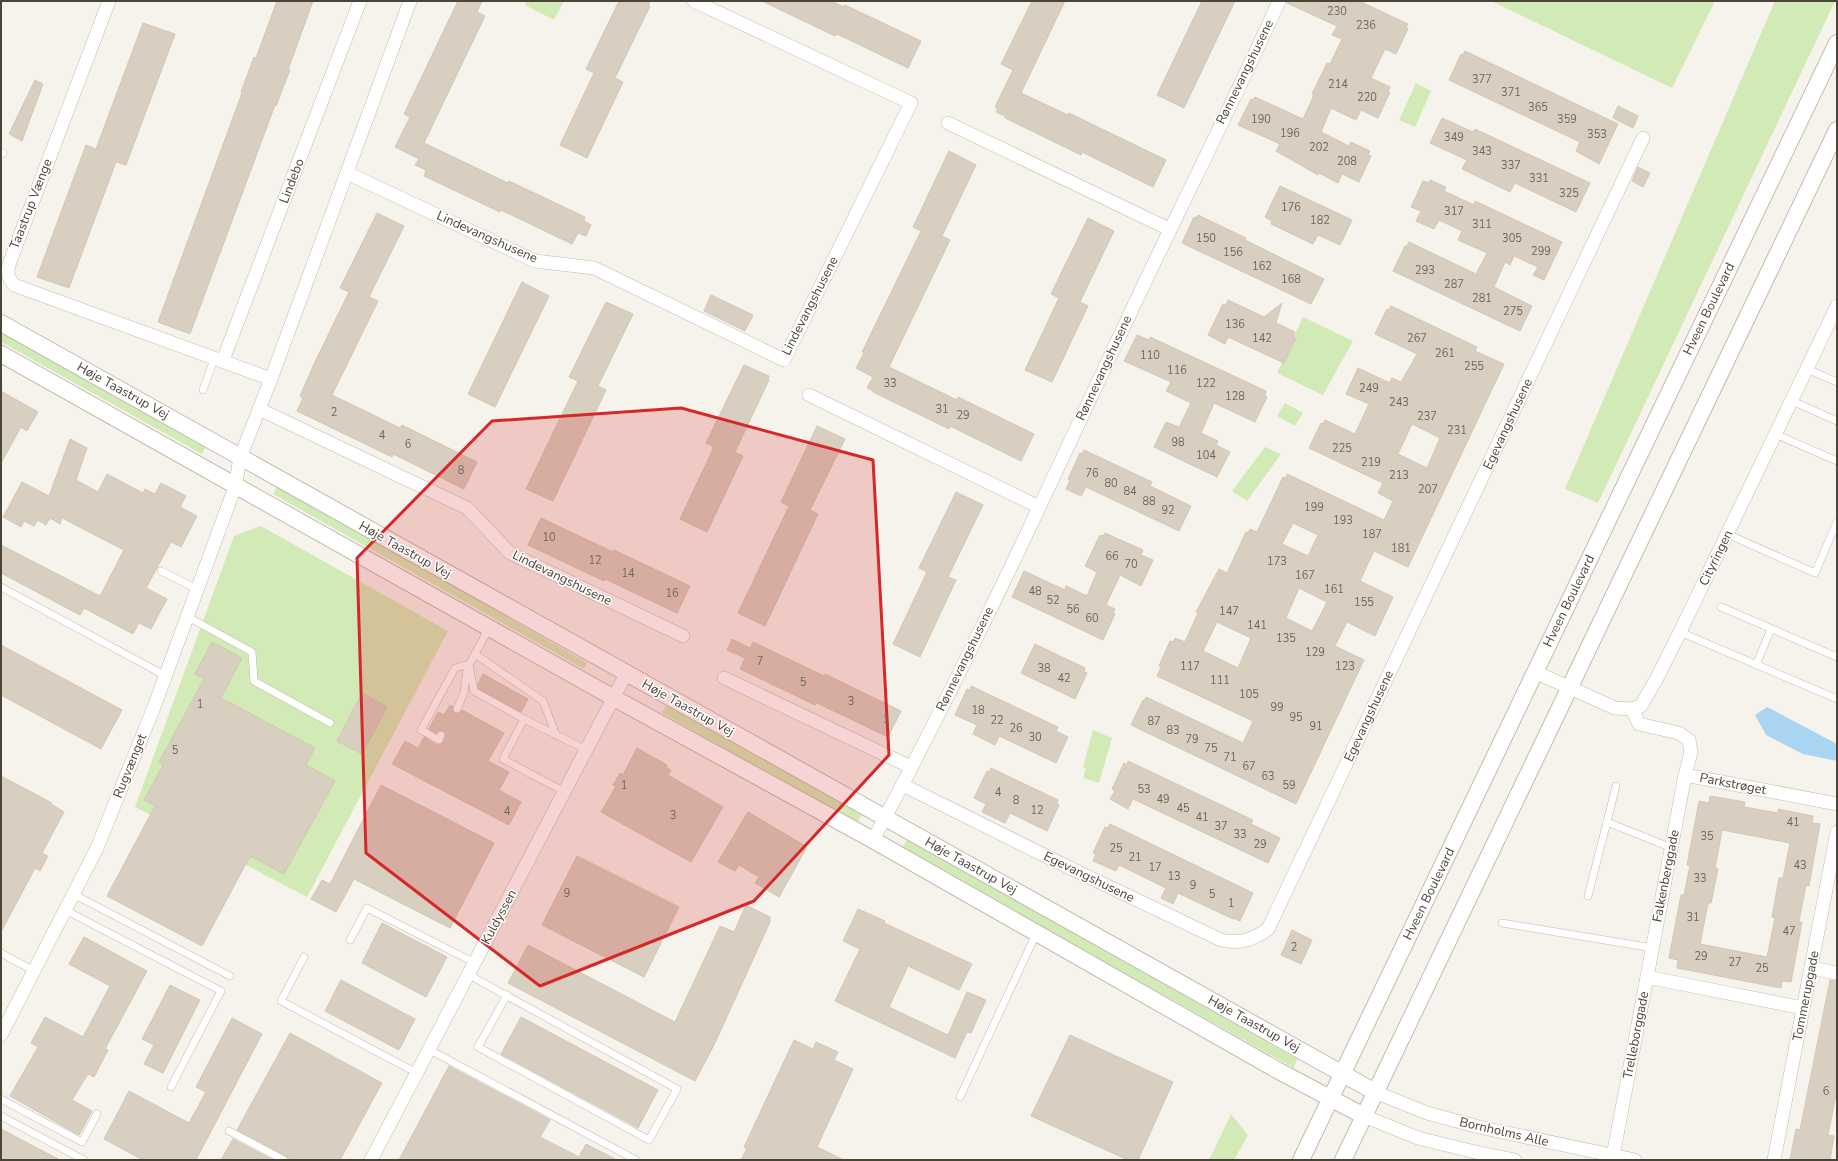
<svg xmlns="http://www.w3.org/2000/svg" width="1838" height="1161" viewBox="0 0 1838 1161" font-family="'Nunito Sans',sans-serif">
<rect width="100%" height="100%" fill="#f6f3ec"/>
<g fill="#d2eab5">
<path d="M527,1H564L554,20L525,5Z"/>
<path d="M1491,1H1715L1672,88Z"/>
<path d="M1775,1H1835L1598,503L1565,489Z"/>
<path d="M1416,83L1431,91L1415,127L1399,120Z"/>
<path d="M1303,317L1353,341L1323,395L1277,373Z"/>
<path d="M1,331L206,446L202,454L1,342Z"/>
<path d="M1285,403L1303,413L1295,426L1277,416Z"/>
<path d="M1265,447L1281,454L1247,501L1232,491Z"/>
<path d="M277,487L397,553L587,663L584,669L273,494Z"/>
<path d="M261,526L448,631L307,897L135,807L234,536Z"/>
<path d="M666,705L862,815L857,823L662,713Z"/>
<path d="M1093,730L1112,738L1099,783L1083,778L1086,768L1083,767Z"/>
<path d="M907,840L1297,1059L1294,1068L902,848Z"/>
<path d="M1231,1114L1248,1135L1234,1160H1209Z"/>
</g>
<path fill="#a9d4f2" d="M1767,707L1837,744V761L1803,754L1766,735L1755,715Z"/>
<g fill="#d8cfc1" stroke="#d3c7b4" fill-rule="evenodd">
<path d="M277,1H313L288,70H290L276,106L275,105L190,334L158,322L242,93L241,92L254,57L256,58Z"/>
<path d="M458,1H482L477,12L485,16L424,143L508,183L509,181L585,217L584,221L591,225L586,236L578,233L572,244L501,210L500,212L424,176L426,170L415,165L419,159L395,147L410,117L404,114Z"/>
<path d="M619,1H650L648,6H650L615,78L623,82L587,158L560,145L594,73L586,69Z"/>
<path d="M762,1H831L844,7L845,5L921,41L908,68L837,34L835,36Z"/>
<path d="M1032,1H1065L1021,93L1068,115L1069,113L1166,160L1153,187L1082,152L1081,155L1005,118V116L996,112L998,108L995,107L1013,70L1001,64Z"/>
<path d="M1202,1H1235L1184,108L1157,95Z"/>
<path d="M1287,1H1359L1408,24L1406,28L1408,29L1396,54L1385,49L1371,78L1390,87L1388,92H1390L1378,118L1361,110L1356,120L1331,108L1321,132L1349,146L1351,142L1370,151L1368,155L1371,156L1359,182L1342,174L1338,183L1319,173L1318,175L1276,151L1280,144L1238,125L1251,99L1253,100L1255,97L1303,119L1314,95L1312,94L1327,63L1330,64L1342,39L1332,35L1337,26L1287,3Z"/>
<path d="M143,23L175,34L126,165L116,162L69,288L37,277L86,145L96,149Z"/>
<path d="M1465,51L1618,124L1599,164L1576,151L1580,142L1449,80L1461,54L1463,55Z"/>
<path d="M35,80L43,84L22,141L9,134Z"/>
<path d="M1618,106L1638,116L1633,128L1613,118Z"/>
<path d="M1442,118L1473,132L1475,129L1590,183L1576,212L1515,183L1510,192L1462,169L1467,160L1430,143Z"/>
<path d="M949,151L976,165L942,236L950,240L889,367L957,400L958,397L1034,434L1021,461L950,426L949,429L873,392V391L867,388L873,377L856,368L864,353L862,352L921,231L913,227Z"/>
<path d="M1638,167L1650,173L1643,187L1632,181Z"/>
<path d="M1430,180L1446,187L1444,191L1474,205L1475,201L1562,242L1544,280L1533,275L1538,267L1514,256L1510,265L1505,262L1494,287L1532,306L1520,331L1393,271L1405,246H1407L1409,242L1476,274L1487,253L1458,240L1462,231L1439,220L1434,229L1416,221L1421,211L1411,207L1423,181L1429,183Z"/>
<path d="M1280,186L1352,220L1340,245L1318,235L1313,244L1271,224L1272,221L1265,217Z"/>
<path d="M377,213L404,226L369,297L378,301L332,395L400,428L402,425L477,462L464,489L393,454L392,457L297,411L303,398L300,396L314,364L349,292L340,288Z"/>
<path d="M1198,215L1246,238L1245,240L1324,279L1311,304L1182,243L1194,217L1196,218Z"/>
<path d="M1088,218L1114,231L1080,302L1088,306L1052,382L1025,370L1059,298L1051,294Z"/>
<path d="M522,282L549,296L495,407L468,394Z"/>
<path d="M711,295L753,315L745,331L704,311Z"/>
<path d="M1228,300L1264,317L1282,303L1276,323L1295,332L1293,337L1296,338L1284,363L1228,337L1225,344L1208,335L1223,304L1226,305Z"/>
<path d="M606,302L633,314L598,386L606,390L553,501L526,489L578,381L569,377Z"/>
<path d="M1391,306L1477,347L1475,351L1504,364L1408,567L1374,551L1360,581L1393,597L1375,636L1347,622L1335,646L1364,660L1296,804L1131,725L1143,700L1144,701L1146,697L1243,743L1253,721L1157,676L1161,667L1159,666L1170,641L1173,642L1175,638L1185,642L1198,613L1196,612L1219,569L1227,573L1246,532L1248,533L1250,529L1257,532L1283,477L1286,478L1287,474L1384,520L1393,501L1378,493L1383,483L1309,448L1321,423L1323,424L1325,420L1355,434L1369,404L1346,394L1358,368L1390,383L1392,378L1401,382L1417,354L1375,334L1387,309L1389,310ZM1412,424L1440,438L1427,468L1398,454ZM1293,523L1318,535L1308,556L1282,544ZM1299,588L1327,602L1312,631L1286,618ZM1217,622L1251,638L1238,668L1203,651Z"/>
<path d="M1137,335L1149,340L1150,337L1266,391L1265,396L1267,397L1255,422L1214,403L1201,433L1218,441L1216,445L1230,452L1217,477L1154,447L1166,422L1179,427L1191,403L1166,391L1171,382L1124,361Z"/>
<path d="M744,365L769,376L768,380H769L735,452L743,456L707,532L680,519L714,447L706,443Z"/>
<path d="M1,391L38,412L27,431L21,427L1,463Z"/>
<path d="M817,426L845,439L810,510L818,514L765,626L738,613L789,506L781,502Z"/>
<path d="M70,439L87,448L76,480L98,492L107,474L143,493L145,489L155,494L161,483L186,496L180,507L197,516L181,547L171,542L146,588L167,599L151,629L139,623L133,634L84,608L80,615L1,573V545L100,596L124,550L62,518L60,524L50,518L46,525L38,520L34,526L24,521L21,527L3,517L22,482L49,496Z"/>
<path d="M1084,450L1152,482L1150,486L1191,506L1179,531L1086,487L1081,496L1066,489L1070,480L1068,479L1080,453L1082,454Z"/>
<path d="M956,492L983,505L948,577L956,580L920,657L893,644L927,572L919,568Z"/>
<path d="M541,518L613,552L614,550L690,586L677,613L605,579L604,581L528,545Z"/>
<path d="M1105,533L1143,550L1141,555L1153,560L1141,586L1120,575L1106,605L1115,609L1113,613L1115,614L1103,640L1012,597L1024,571L1065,590L1066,586L1087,596L1097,572L1085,566L1100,535L1103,536Z"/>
<path d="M732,639L750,648L753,642L824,676L825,674L901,711L888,737L817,703L815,705L740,669L745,658L727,650Z"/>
<path d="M212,642L242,658L221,698L315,748L306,765L335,781L284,874L250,856L202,946L107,896L155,806L144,800L163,765L159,762L204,679L195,674Z"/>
<path d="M1035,644L1085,668L1084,672L1087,673L1075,699L1021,673Z"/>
<path d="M1,645L122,710L101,749L1,695Z"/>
<path d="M483,674L528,699L521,712L478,688V684Z"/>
<path d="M971,686L1058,727L1056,731L1068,737L1056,763L999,736L995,745L973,734L977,725L955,715L967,689L970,690Z"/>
<path d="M362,693L387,707L362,754L337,741Z"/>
<path d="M450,705L453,706L452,710L455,713H460L462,710L504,733L488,761L509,772L499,790L521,802L509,825L392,764L405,741L418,748L424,737L437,745L442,744L446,736L445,732L440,730L436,733L429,729L438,712L444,715Z"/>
<path d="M637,748L667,765L666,767L671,770L668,775L723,807L691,862L601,812L616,786L613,785L620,773L623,775Z"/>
<path d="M1128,761L1253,820L1251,824L1280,838L1268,863L1133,799L1128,809L1110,799L1115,791L1112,789L1124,763L1127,765Z"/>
<path d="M991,768L1058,800L1057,804L1059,805L1047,831L1010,813L1005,823L982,812L986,804L974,798L987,771L990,772Z"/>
<path d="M1,776L52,803L51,804L64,812L42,853L48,856L40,871L35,868L1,932Z"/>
<path d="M381,785L494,843L450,928L354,879L336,912L311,899L322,880L330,884Z"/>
<path d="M1710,796L1745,802L1744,807L1778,813V809L1813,816L1812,823L1820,824L1809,886L1806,885L1799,922H1802L1791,982L1782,981L1781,988L1677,968L1678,960L1669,958L1681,895H1684L1690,865H1687L1699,801L1709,803ZM1722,830L1790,843L1783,878H1779L1772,917L1775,918L1767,957L1700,944L1708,903H1711L1718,869H1715Z"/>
<path d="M748,812L807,847L779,897L755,883L759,877L739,865L735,871L718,862Z"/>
<path d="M1110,824L1253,893L1240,921L1233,918V919L1178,893L1173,904L1161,898L1166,888L1119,865L1116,871L1093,861L1096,854L1093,853L1105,827L1108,828Z"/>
<path d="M577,856L679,907L644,977L542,925Z"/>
<path d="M746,905L770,917V922L715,1043L695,1081L508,983L528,945L675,1022L720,926L734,932Z"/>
<path d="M858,909L885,921L884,923L972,964L959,990L908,966L889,1007L948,1035L967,992L986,1000L971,1033L967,1032L955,1058L835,1001L860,949L843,941Z"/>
<path d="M382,923L447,957L426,997L362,963Z"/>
<path d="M1292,930L1312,940L1301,964L1281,955Z"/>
<path d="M84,937L147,971L105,1049L108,1050L94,1077L88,1074L72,1100L92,1111L79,1135L10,1096L38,1047L31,1043L45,1017L83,1037L110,986L69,964Z"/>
<path d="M341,980L415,1019L399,1050L325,1011Z"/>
<path d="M1830,980L1837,981V1089L1828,1135L1834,1136L1830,1160H1790L1796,1129L1800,1130Z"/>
<path d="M170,985L200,1000L163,1073L144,1064L154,1045L142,1039Z"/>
<path d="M521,1017L658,1090L638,1128L501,1054Z"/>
<path d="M232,1018L262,1034L196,1160H143L104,1139L129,1091L189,1123L206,1092L196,1087Z"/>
<path d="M290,1033L382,1083L340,1160H289L286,1156L237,1130Z"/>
<path d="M1070,1035L1173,1082L1138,1160H1128L1031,1116Z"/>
<path d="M794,1040L813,1049L816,1042L838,1052L834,1060L853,1069L817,1147L844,1160H741L747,1148L744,1147Z"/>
<path d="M449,1066L550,1120L540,1137L579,1157L586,1144L617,1160H399Z"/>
<path d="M1,1129L60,1160H1Z"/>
<path d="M233,1139L273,1160H221Z"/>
</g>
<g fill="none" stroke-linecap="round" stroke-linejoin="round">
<defs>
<g id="service">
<path d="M1,152L3,153"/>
<path d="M1807,369L1837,382"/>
<path d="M203,390L215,357"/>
<path d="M1792,401L1837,421"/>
<path d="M1775,434L1837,461"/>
<path d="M1727,534L1815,573L1837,522"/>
<path d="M161,571L197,589"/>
<path d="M1,587L166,676"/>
<path d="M1721,607L1837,657"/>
<path d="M188,617L252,652L254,681L330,723"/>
<path d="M1680,632L1837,699"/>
<path d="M475,654L543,701L556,735"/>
<path d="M469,664L474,691L524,719L587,750"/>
<path d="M1756,665L1771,629"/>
<path d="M457,709L464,693L467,669L489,628"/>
<path d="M524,719L503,759L565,792"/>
<path d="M441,735L439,740L421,730L455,668L469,664"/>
<path d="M1607,822L1616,786"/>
<path d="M73,894L230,976"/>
<path d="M1588,896L1607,822L1672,848"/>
<path d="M65,910L221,991L171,1087"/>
<path d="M1502,923L1653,948"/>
<path d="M350,940L367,908L475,963"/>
<path d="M1,953L34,971"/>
<path d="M304,957L281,1001L417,1073"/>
<path d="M469,975L677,1089L649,1140L478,1047L507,995"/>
<path d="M430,1050L636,1160"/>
<path d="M960,1097L1037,932"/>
<path d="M1,1099L82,1142L97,1114"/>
<path d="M1,1116L84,1160"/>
<path d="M229,1131L284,1160"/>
</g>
<g id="minor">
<path d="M109,1L11,259C7,270 6,275 14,285L271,379"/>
<path d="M948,123L1169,229"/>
<path d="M347,173L535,261L594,268L784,360L911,103L694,1"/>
<path d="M223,360L360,1"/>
<path d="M809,395L1039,507"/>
<path d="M259,409L467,508L510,553L683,636"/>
<path d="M1535,672L1615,708L1632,709L1641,706L1657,678L1680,632L1837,306"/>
<path d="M724,678L911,767"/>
<path d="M1632,709L1639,724L1679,733L1689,740L1691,752L1685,775L1837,804"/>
<path d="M903,785L1074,870L1221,940C1239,944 1253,940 1268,929L1643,138"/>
<path d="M873,840C968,664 1051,482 1136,301C1183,201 1234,102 1279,1"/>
<path d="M1811,968L1837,973"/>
<path d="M1647,977L1685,775"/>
<path d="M1,1035L97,848L154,707L235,487L240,458L271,379L410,1"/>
<path d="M1375,1092L1427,1113L1479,1127L1635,1160"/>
<path d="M1364,1116L1418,1138L1475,1152L1515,1160"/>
<path d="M1613,1156L1647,977L1803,1008"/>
<path d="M371,1160L626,674"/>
<path d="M1774,1160L1837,832"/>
</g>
<g id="tertiary">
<path d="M1,323L1375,1092"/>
<path d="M1,354L614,698L873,840L1277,1070L1364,1116"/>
<path d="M1301,1160L1837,43"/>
<path d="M1343,1160L1837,130"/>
</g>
</defs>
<use href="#service" stroke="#c2bbae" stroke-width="8"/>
<use href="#minor" stroke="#c2bbae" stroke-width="14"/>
<use href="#tertiary" stroke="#c2bbae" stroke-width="18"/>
<use href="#service" stroke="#fff" stroke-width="7"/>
<use href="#minor" stroke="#fff" stroke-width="13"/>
<use href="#tertiary" stroke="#fff" stroke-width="16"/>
</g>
<path fill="#d62828" fill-opacity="0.2" stroke="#d62828" stroke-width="3" stroke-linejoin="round" d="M681,408L873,460L889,755L754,901L540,986L366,853L357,558L492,421Z"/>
<g text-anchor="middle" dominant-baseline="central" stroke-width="3" stroke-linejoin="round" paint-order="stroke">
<g font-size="11" fill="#6e675b">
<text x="1337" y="11">230</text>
<text x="1366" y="25">236</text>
<text x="1482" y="79">377</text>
<text x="1338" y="84">214</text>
<text x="1511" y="92">371</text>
<text x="1367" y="97">220</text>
<text x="1538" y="107">365</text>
<text x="1261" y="119">190</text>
<text x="1567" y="119">359</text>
<text x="1290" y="133">196</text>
<text x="1597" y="134">353</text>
<text x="1454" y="137">349</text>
<text x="1319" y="147">202</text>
<text x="1482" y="151">343</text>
<text x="1347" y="161">208</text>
<text x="1511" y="165">337</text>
<text x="1539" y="178">331</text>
<text x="1569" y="193">325</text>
<text x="1291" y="207">176</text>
<text x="1454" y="211">317</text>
<text x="1320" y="220">182</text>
<text x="1482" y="224">311</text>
<text x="1206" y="238">150</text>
<text x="1512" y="238">305</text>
<text x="1541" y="251">299</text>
<text x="1233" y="252">156</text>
<text x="1262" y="266">162</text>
<text x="1425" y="270">293</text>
<text x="1291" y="279">168</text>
<text x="1454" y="284">287</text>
<text x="1482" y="298">281</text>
<text x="1513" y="311">275</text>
<text x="1235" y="324">136</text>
<text x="1262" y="338">142</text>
<text x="1417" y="338">267</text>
<text x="1445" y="353">261</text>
<text x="1150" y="355">110</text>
<text x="1474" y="366">255</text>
<text x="1177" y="370">116</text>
<text x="890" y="383">33</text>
<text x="1206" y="383">122</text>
<text x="1369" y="388">249</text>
<text x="1235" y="396">128</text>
<text x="1399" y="402">243</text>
<text x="942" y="409">31</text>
<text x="334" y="412">2</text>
<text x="963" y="415">29</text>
<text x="1427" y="416">237</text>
<text x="1457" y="430">231</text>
<text x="382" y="435">4</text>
<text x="1178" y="442">98</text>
<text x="408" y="444">6</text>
<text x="1342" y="448">225</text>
<text x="1206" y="455">104</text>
<text x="1371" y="462">219</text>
<text x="461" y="470">8</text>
<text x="1092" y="473">76</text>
<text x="1399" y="475">213</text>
<text x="1111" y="483">80</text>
<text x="1428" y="489">207</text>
<text x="1130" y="491">84</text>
<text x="1149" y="501">88</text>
<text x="1314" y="507">199</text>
<text x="1168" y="510">92</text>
<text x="1343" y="520">193</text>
<text x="1372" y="534">187</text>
<text x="549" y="537">10</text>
<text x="1401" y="548">181</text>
<text x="1112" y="556">66</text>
<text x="595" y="560">12</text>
<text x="1277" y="561">173</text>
<text x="1131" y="564">70</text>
<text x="628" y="573">14</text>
<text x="1305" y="575">167</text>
<text x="1334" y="589">161</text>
<text x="1035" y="591">48</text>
<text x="672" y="593">16</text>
<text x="1053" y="600">52</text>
<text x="1364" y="602">155</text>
<text x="1073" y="609">56</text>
<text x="1229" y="611">147</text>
<text x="1092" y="618">60</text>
<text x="1257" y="625">141</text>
<text x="1286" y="638">135</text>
<text x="1315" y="652">129</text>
<text x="760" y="661">7</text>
<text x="1190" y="666">117</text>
<text x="1345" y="666">123</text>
<text x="1044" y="668">38</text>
<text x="1064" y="678">42</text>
<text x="1220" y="680">111</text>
<text x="803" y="682">5</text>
<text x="1249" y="694">105</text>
<text x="851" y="701">3</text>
<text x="200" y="704">1</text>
<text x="1277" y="707">99</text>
<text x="978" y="710">18</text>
<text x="1296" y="717">95</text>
<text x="886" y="719">1</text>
<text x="997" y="720">22</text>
<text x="1154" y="721">87</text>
<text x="1316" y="726">91</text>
<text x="1016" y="728">26</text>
<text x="1173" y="730">83</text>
<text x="1035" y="737">30</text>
<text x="1192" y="739">79</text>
<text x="1211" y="748">75</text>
<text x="175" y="750">5</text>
<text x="1230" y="757">71</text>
<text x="1249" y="766">67</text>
<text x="1268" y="776">63</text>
<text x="624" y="785">1</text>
<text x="1289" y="785">59</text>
<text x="1144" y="789">53</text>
<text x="998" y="792">4</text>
<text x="1163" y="799">49</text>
<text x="1016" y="800">8</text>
<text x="1183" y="808">45</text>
<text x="1037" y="810">12</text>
<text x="507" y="811">4</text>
<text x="673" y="815">3</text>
<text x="1202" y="817">41</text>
<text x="1793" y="822">41</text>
<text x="1221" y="826">37</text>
<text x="1240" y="834">33</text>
<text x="1707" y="836">35</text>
<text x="1260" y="844">29</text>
<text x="1116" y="848">25</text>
<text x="1135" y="857">21</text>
<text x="1800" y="865">43</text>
<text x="1155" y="867">17</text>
<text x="1174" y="876">13</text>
<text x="1700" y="878">33</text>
<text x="1193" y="885">9</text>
<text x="567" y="893">9</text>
<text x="1212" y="894">5</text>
<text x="1231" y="903">1</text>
<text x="1693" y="917">31</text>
<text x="1789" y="931">47</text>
<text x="1294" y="947">2</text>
<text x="1701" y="956">29</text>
<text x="1735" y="962">27</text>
<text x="1762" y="968">25</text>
<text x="1826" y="1091">6</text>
</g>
<g font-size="13" fill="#4b4439" stroke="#fff">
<text transform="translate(1245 72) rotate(-64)">Rønnevangshusene</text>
<text transform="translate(292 181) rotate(-69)">Lindebo</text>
<text transform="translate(31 204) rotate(-69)">Taastrup Vænge</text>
<text transform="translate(487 237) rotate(24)">Lindevangshusene</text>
<text transform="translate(810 306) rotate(-63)">Lindevangshusene</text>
<text transform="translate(1709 309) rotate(-64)">Hveen Boulevard</text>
<text transform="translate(1104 368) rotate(-65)">Rønnevangshusene</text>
<text transform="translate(123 391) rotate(29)">Høje Taastrup Vej</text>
<text transform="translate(1508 424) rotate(-65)">Egevangshusene</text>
<text transform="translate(405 550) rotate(29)">Høje Taastrup Vej</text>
<text transform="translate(1716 558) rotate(-64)">Cityringen</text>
<text transform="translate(562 578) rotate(26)">Lindevangshusene</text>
<text transform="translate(1569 601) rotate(-64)">Hveen Boulevard</text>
<text transform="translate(965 659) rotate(-64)">Rønnevangshusene</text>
<text transform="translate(688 708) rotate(29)">Høje Taastrup Vej</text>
<text transform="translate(1369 716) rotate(-65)">Egevangshusene</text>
<text transform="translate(130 766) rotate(-68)">Rugvænget</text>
<text transform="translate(1733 784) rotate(11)">Parkstrøget</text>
<text transform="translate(971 866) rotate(29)">Høje Taastrup Vej</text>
<text transform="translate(1666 876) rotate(-79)">Falkenberggade</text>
<text transform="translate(1089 877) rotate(26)">Egevangshusene</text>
<text transform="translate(1429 894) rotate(-64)">Hveen Boulevard</text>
<text transform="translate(499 917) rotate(-62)">Kuldyssen</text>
<text transform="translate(1806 996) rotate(-79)">Tommerupgade</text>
<text transform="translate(1254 1024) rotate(29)">Høje Taastrup Vej</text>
<text transform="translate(1636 1035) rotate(-79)">Trelleborggade</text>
<text transform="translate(1504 1132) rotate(13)">Bornholms Alle</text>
</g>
</g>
<rect width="1838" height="1161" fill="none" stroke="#4b4439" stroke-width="4"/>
</svg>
